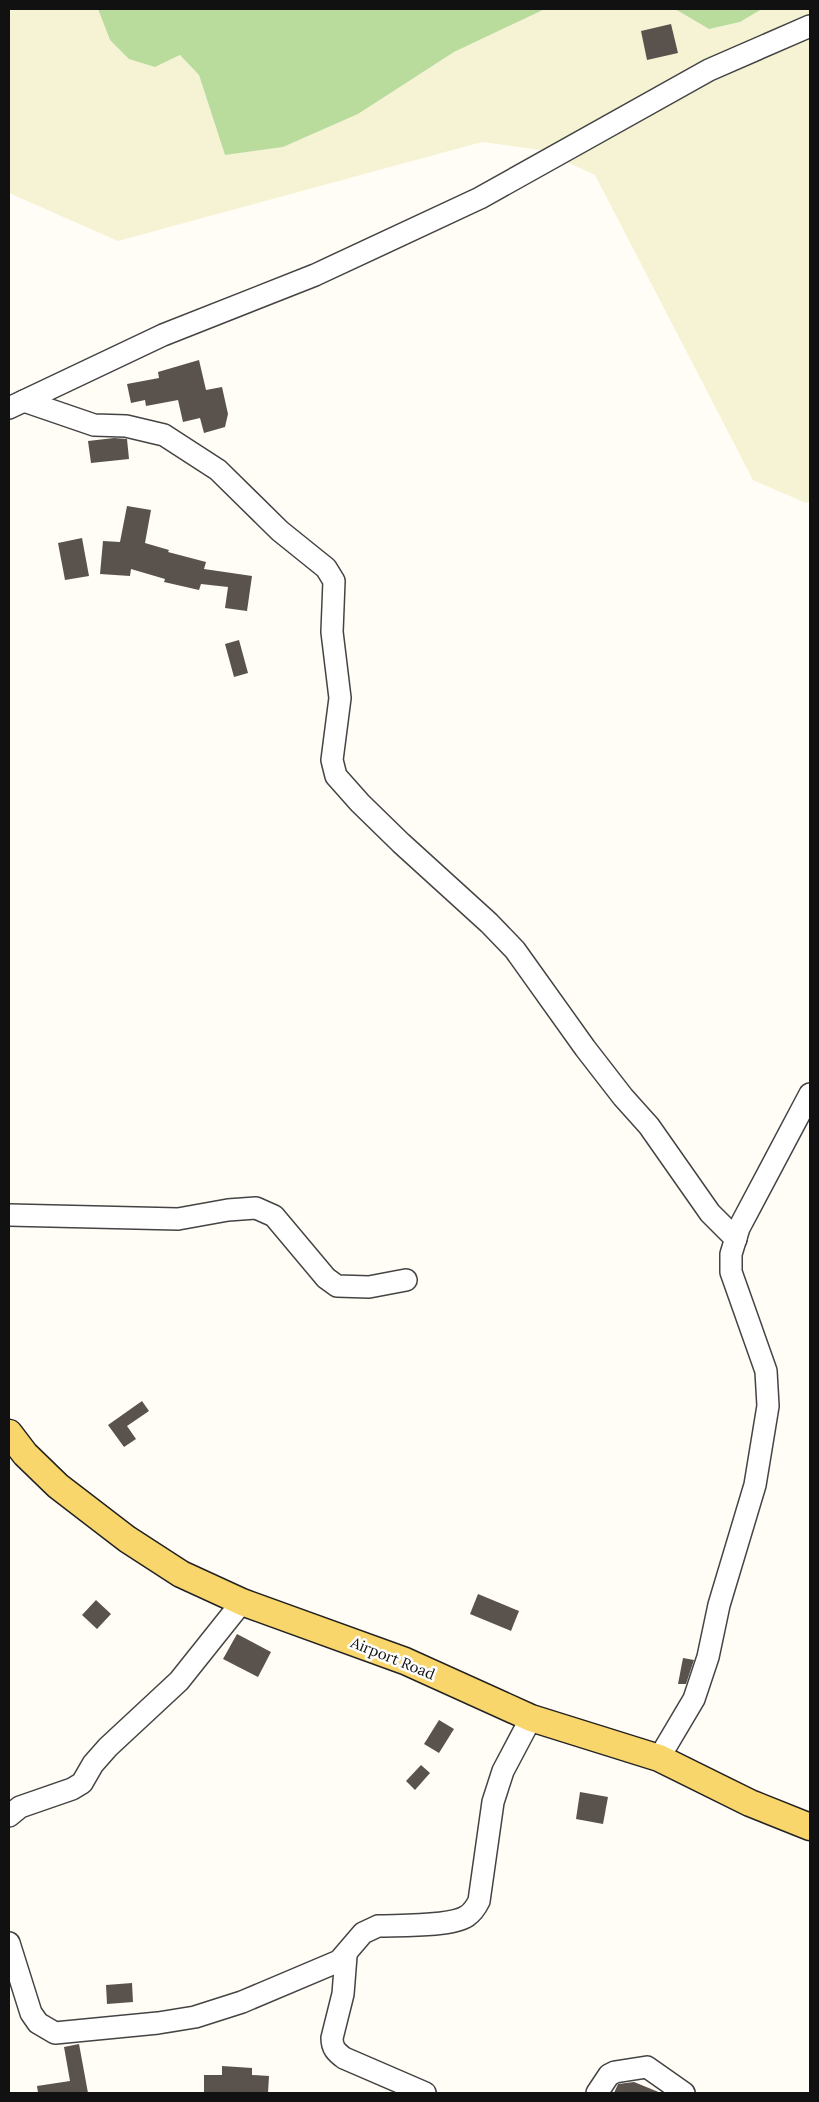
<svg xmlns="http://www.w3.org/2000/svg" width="819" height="2102" viewBox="0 0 819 2102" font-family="Lora,serif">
<rect width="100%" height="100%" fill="#fffdf5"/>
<path fill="#f6f3d4" d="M9,9H98L110,40L155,67L180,55L199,75L225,155L283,147L358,114L454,52L545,9H675L709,29L740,22L762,9H810V501L806,503L753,480L595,175L541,150L482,142L118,241L9,193Z"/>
<g fill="#b9dc9c">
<path d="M98,9H545L454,52L358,114L283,147L225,155L199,75L180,55L155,67L129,59L110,40Z"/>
<path d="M675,9H762L740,22L709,29Z"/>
</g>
<g fill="#5a524d">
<path d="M671,24L678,53L647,60L641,31Z"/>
<path d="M199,360L206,390L222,387L228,414L225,427L204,433L200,418L183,422L178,400L146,406L145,400L131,403L127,384L159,378L158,372Z"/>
<path d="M114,438L127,439L129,459L91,463L88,441Z"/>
<path d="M127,506L151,510L145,543L169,550L168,552L206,562L204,569L252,576L247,611L225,608L228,587L201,584L199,590L164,582L165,579L131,569L130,576L100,574L103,541L120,542Z"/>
<path d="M82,538L89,576L65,580L58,543Z"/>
<path d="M239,640L248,673L234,677L225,644Z"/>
<path d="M142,1401L149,1411L127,1426L136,1439L124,1447L108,1425Z"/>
<path d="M478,1594L519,1611L511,1631L470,1614Z"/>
<path d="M96,1600L111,1614L97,1629L82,1615Z"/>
<path d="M237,1634L271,1652L258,1677L223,1659Z"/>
<path d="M683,1658L694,1660L686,1684H678Z"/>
<path d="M439,1720L454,1729L439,1753L424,1744Z"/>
<path d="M421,1765L430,1773L415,1790L406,1781Z"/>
<path d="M580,1792L608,1797L603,1824L576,1819Z"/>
<path d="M132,1983L133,2002L107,2004L106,1985Z"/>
<path d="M79,2044L88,2093H38L37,2086L70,2081L64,2047Z"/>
<path d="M222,2066L252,2068V2075L269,2076L268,2093H204V2075H222Z"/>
<path d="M634,2082L661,2093H614L618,2084Z"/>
</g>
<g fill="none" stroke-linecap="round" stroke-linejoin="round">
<defs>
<g id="minor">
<path d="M24,401L94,425L126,426L164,435L218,470L280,531L326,568L334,581L332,632L340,698L332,760L336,776L360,803L401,843L489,923L515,950L585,1048L623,1097L649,1126L710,1213L736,1239"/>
<path d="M9,408L163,335L315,275L480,198L709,70L810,26"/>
<path d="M9,1215L178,1219L228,1210L256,1208L274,1216L326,1278L337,1286L369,1287L406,1280"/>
<path d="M659,1758L694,1699L708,1657L719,1605L755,1485L768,1406L766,1371L731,1272V1254L739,1228L810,1094"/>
<path d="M9,1816L20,1807L72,1789L82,1783L93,1764L108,1747L179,1681L242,1602"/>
<path d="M9,1943L31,2013L38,2023L55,2033L158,2023L195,2017L242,2002L339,1961L363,1933L378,1926C399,1925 451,1927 467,1916C473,1912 476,1907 479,1901L493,1802L503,1771L531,1718"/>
<path d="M346,1956L343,1994L332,2038C332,2048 336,2052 344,2058L425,2093"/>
<path d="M597,2093L609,2075L615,2072L647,2067L684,2093"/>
</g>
<path id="major" d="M9,1433L25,1454L58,1486L127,1539L181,1574L242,1602L405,1661L531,1718L659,1758L750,1803L810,1827"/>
</defs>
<use href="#minor" stroke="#444" stroke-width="24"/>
<use href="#major" stroke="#222" stroke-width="29"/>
<use href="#minor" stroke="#fff" stroke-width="21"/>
<use href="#major" stroke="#f9d66b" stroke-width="26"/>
</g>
<g text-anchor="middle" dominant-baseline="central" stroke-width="5" stroke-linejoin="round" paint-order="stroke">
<g font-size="15" fill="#111" stroke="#fff">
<text transform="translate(393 1658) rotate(22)">Airport Road</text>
</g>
</g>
<rect width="819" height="2102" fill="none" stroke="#111111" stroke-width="20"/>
</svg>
